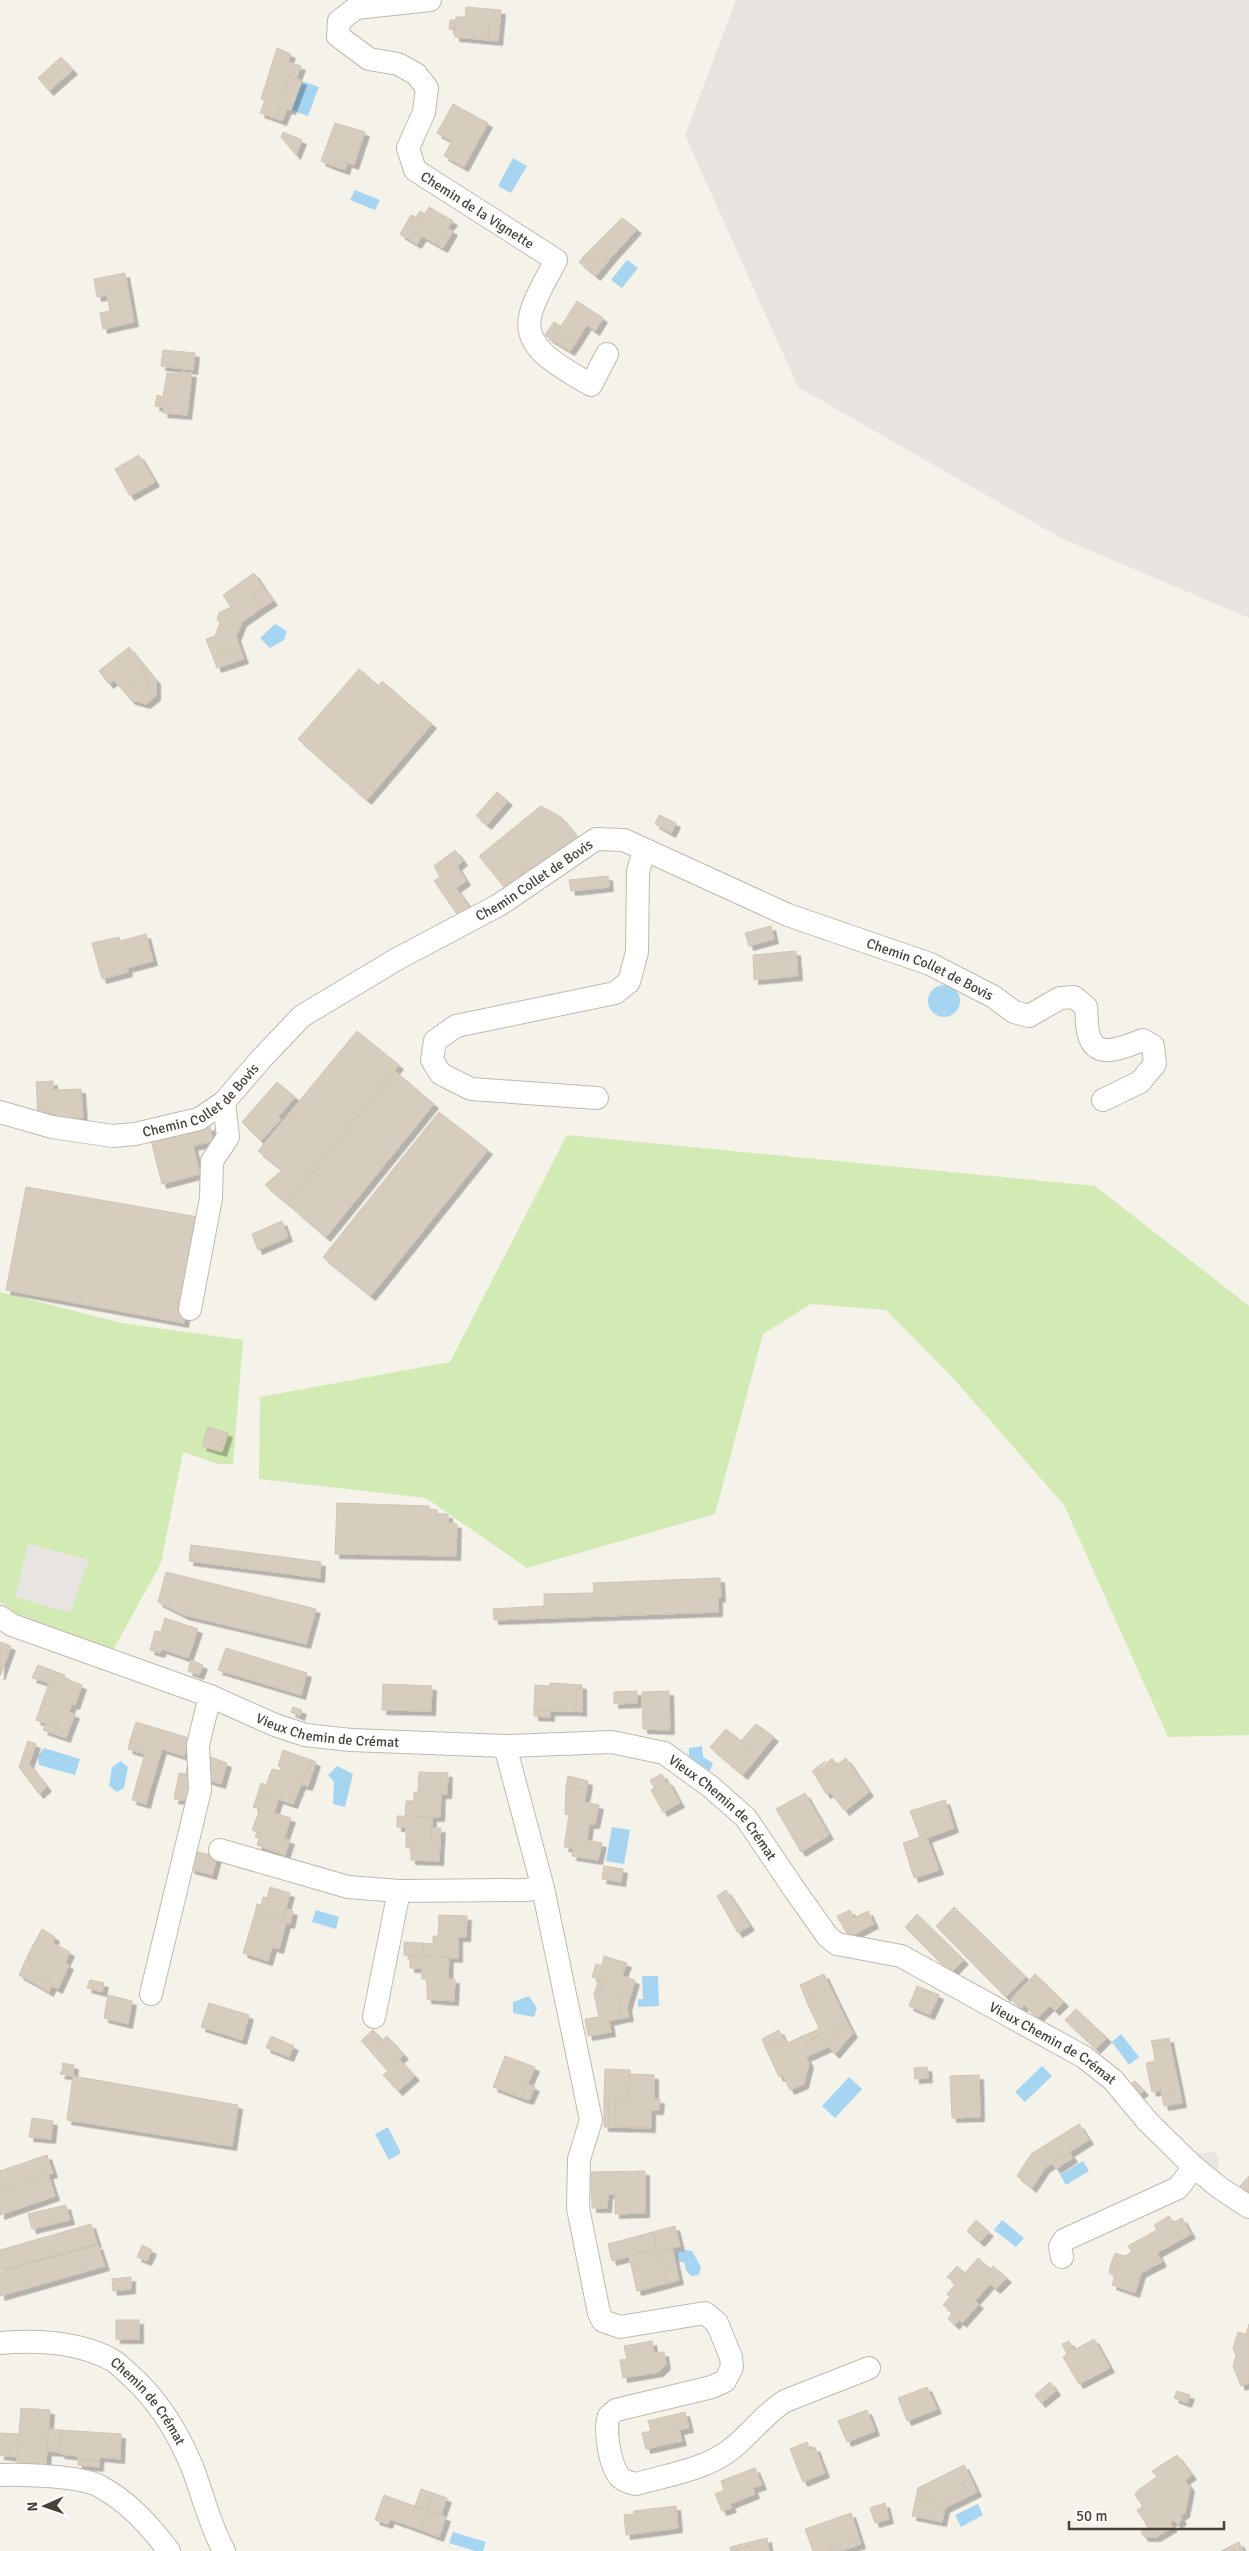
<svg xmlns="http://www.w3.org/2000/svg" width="1249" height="2551" viewBox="0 0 1249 2551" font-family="Signika,sans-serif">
<defs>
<filter id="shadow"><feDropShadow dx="4.5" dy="4.5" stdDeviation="0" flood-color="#0004"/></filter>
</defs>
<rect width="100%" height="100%" fill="#f5f2ea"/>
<path fill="#e8e3de" d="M736,0H1249V618L1061,538L798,387L685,135Z"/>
<g fill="#d2eab3">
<path d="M567,1135L1095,1186L1249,1306V1735L1168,1737L1064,1505L953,1378L886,1310L811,1304L763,1334L715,1514L527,1568L426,1498L259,1479L260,1397L450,1362Z"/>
<path d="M0,1292L122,1323L243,1340L233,1464H218L183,1452L161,1563L112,1652L23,1618L0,1602Z"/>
</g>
<g fill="#e7e4e1">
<path d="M28,1544L89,1560L70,1613L15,1597Z"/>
<path d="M1215,2152L1219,2160L1215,2179L1190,2154Z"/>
</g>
<g fill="#a6d5f2">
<path d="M302,81L319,87L308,116L291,110Z"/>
<path d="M513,158L527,166L511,193L498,186Z"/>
<path d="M355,190L380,200L375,210L350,200Z"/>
<path d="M627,260L638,268L622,288L611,280Z"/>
<path d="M275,624L287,631L284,640L270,648L260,638Z"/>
<circle cx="944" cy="1001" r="16"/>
<path d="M702,1746L703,1757L713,1763L710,1771L689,1758V1748Z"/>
<path d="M44,1748L80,1759L75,1775L39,1765L38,1756Z"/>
<path d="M121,1761L128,1767L124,1788L117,1792L109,1786L112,1767Z"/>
<path d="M337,1766L353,1774L345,1807L333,1804L334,1782L328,1775Z"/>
<path d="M612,1827L630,1830L624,1864L606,1861Z"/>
<path d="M316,1910L339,1917L336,1929L312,1922Z"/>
<path d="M642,1976H658L659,2006L638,2007V1999H643Z"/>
<path d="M529,1996L537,2008L534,2017L513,2013V2002Z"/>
<path d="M1121,2034L1139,2057L1129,2065L1112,2042Z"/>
<path d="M1042,2066L1052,2076L1025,2102L1015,2092Z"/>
<path d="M849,2077L862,2089L835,2118L822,2106Z"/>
<path d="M388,2127L401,2153L389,2160L375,2134Z"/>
<path d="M1083,2161L1089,2171L1066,2185L1060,2175Z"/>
<path d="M1002,2220L1024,2238L1016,2247L994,2230Z"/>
<path d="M685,2250L692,2251L701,2267L699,2275L691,2276L686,2270L684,2262H679L676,2253Z"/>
<path d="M978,2504L983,2515L961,2527L955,2515Z"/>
<path d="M453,2532L486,2542L483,2551H475L449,2543Z"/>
</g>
<g fill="#d7cdbf" stroke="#d2c5b2" filter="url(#shadow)">
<path d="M466,7L501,10L500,21L490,20L488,40L455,37L456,17H465Z"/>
<path d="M450,20H456L455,30L449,29Z"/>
<path d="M490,20L500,21L498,41L488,40Z"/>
<path d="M277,48L291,54L288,62L301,66L296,79L289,76L278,106L281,107L277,119L260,113L265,100L261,99Z"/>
<path d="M61,57L73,70L49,91L38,78Z"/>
<path d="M289,76L302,81L291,110L287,109L282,121L277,119L281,107L278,106Z"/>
<path d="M453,104L488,123L464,167L444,156L452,141L437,133Z"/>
<path d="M335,123L365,132L354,165L336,158L333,166L321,161Z"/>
<path d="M283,132L302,140L296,155L281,137Z"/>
<path d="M336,158L347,163L345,170L333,166Z"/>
<path d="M429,207L453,221L436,244L415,232L410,240L400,234L411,215L421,220Z"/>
<path d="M420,211L425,214L421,220L416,217Z"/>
<path d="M622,218L637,229L609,260L601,253L593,264L583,257Z"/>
<path d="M448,228L453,231L443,248L436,244Z"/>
<path d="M415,232L422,236L417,244L410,240Z"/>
<path d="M601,253L609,260L596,276L579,262L583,257L593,264Z"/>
<path d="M125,273L134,322L103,329L100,313L110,311L107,295L97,297L94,279Z"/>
<path d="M577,301L603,318L595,331L587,325L575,344L557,333Z"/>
<path d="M554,322L561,326L552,340L545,335Z"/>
<path d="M557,333L575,344L570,351L552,340Z"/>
<path d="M163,350L195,353L193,370L161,366Z"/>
<path d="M180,372L192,373L187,415L163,413L164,408L155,406L157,395L163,397L167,373L179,374Z"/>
<path d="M139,455L155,482L130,496L115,469Z"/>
<path d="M254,573L263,587L252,594L262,608L242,622L236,637L240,648L213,657L206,639L215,636L220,623L217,620L219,613L231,607L223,595Z"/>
<path d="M263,587L273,601L262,608L252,594Z"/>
<path d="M129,647L141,662L145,675L124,692L114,680L109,684L99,671Z"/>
<path d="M240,648L244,659L217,668L213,657Z"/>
<path d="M141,662L149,672L145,675Z"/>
<path d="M359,669L379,686L382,681L432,724L367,800L298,739Z"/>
<path d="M149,672L156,680V696L151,700L145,675Z"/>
<path d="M145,675L151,700L146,704L131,700L124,692Z"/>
<path d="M497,792L508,801L487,825L476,816Z"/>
<path d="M541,806L561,817L577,837L508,892L479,856Z"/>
<path d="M659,815L676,823L671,833L655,824Z"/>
<path d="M455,850L463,861L457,866L466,881L456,888L470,908L459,917L434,881L440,877L434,866Z"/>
<path d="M608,876L609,887L571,891L569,880Z"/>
<path d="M771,926L774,939L749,946L745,933Z"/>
<path d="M146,934L153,961L127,968L128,972L102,979L92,943L119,937L120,941Z"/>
<path d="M796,951L798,976L754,980L753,955Z"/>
<path d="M357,1031L399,1065L287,1203L265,1185L282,1170L258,1151Z"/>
<path d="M395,1071L434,1104L326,1237L287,1203Z"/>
<path d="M53,1081V1090L81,1089L83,1118L53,1119V1114L38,1115L36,1082Z"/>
<path d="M277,1082L295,1097L278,1117L281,1119L261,1141L242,1122Z"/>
<path d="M439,1112L488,1150L371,1296L323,1257Z"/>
<path d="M210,1126L213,1141L193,1146L200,1174L162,1184L151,1140Z"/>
<path d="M26,1187L204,1218L184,1323L6,1290Z"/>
<path d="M282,1221L288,1237L258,1250L252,1234Z"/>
<path d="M208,1427L228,1433L222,1452L202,1446Z"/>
<path d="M337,1503L429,1506V1509L437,1510L438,1514H448V1523L457,1524L456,1556L335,1554Z"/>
<path d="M191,1545L321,1562L320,1578L189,1561Z"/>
<path d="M166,1572L316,1609L306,1644L184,1615L158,1602Z"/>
<path d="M720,1578L721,1597L718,1598V1612L494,1620L493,1609L544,1606V1594L594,1593L593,1583Z"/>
<path d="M165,1618L198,1629L188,1658L162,1649L160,1653L150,1650L155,1631L161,1632Z"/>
<path d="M0,1642L11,1646L0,1676Z"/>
<path d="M226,1648L307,1673L301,1695L218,1670Z"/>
<path d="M191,1660L203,1665L199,1675L188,1671Z"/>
<path d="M38,1665L65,1675L63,1678L82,1685L75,1705L72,1704L69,1712L75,1714L68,1732L36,1720L49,1683L32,1678Z"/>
<path d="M550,1683L582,1685V1688H577L576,1711H534L535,1685L550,1686Z"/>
<path d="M383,1684L432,1686L431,1711L382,1710Z"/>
<path d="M577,1688H582V1712L576,1711Z"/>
<path d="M637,1691V1703L614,1704V1692Z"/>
<path d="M669,1691L670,1730L643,1729L642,1692Z"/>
<path d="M293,1707L302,1710L300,1716L291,1712Z"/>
<path d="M534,1711H550V1717L534,1716Z"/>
<path d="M136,1722L189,1738L184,1756L162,1749L150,1789L136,1785L145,1754L134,1751L136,1743L130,1741Z"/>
<path d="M46,1724L68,1732L66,1738L43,1730Z"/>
<path d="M756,1724L762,1728L748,1746L741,1741Z"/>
<path d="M762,1728L774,1737L743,1775L710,1747L726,1729L748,1746Z"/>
<path d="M28,1741L36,1744L29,1764L47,1787L39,1794L19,1767Z"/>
<path d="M130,1741L136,1743L134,1751L128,1749Z"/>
<path d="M283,1750L311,1760L293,1804L279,1799L277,1803L257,1796L261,1783L266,1785L272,1769L280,1771L281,1767L278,1766Z"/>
<path d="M208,1756L227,1763L221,1784L202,1778Z"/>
<path d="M832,1758L837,1765L846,1758L869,1792L845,1811L830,1792L826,1794L815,1775Z"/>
<path d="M311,1760L316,1762L308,1786L300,1784L303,1774L306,1775Z"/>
<path d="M826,1761L815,1775L812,1771Z"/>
<path d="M187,1767L194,1768L188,1801L174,1799L179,1773L186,1774Z"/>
<path d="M419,1772L448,1773L447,1794H441L440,1817L405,1816L406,1801H414V1792H418Z"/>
<path d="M662,1774L666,1782L655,1789L650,1780Z"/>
<path d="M568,1776L588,1781L587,1789L566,1786Z"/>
<path d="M668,1781L680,1803L663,1812L651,1790Z"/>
<path d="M136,1785L150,1789L146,1804L132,1800Z"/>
<path d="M566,1786L587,1789L584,1802L599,1805L595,1824H589L587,1840L602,1843L598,1860L572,1856L573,1848L564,1847L569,1815L565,1814Z"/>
<path d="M805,1793L829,1835L801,1852L776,1809Z"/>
<path d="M257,1796L277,1803L274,1813L291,1818L279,1853L257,1845L261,1834L252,1830L260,1809L253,1807Z"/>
<path d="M945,1800L954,1828L927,1838L939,1870L914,1878L903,1843L920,1837L910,1811Z"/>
<path d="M397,1816L432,1817L431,1840L440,1841L439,1861L411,1860V1839H406V1827H397Z"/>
<path d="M432,1828H441L440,1841L431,1840Z"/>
<path d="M257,1832L261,1834L260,1839L255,1837Z"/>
<path d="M284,1838L290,1840L285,1855L279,1853Z"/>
<path d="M406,1839H411V1848L406,1847Z"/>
<path d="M195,1851L217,1857L212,1875L190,1869Z"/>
<path d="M604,1866L623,1869L621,1882L602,1879Z"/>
<path d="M270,1887L290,1893L282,1922L255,1913L257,1904L265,1907Z"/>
<path d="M726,1890L750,1926L738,1933L717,1896Z"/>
<path d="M263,1897L267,1898L265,1907L261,1906Z"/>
<path d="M954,1907L1026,1977L1006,1997L936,1926Z"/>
<path d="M286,1909L293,1911L290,1924L282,1922Z"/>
<path d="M850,1910L854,1918L868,1911L874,1924L849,1937L837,1916Z"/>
<path d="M255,1913L286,1923L279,1949L272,1947L268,1961L243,1953Z"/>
<path d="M917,1914L964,1960L951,1973L905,1927Z"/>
<path d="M439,1915L467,1916L466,1937H458V1958L423,1956V1943L433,1944V1936H438Z"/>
<path d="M42,1929L55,1937L53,1943L70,1952L65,1963L69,1965L58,1989L37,1978L34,1983L29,1953Z"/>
<path d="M404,1942L423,1943V1956L404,1955Z"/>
<path d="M29,1953L34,1983L19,1975Z"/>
<path d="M410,1955L449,1957L448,1979H455L454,2001L427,1999V1979H422V1968H410Z"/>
<path d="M604,1956L627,1963L622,1976L635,1980L630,1997L623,1996L620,2006L622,2018L609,2021L611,2032L588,2036L585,2019L599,2017L594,1994L596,1988L601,1989L604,1981L592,1977L596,1964L602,1966Z"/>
<path d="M824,1974L830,1987L806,2000L800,1985Z"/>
<path d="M1035,1974L1064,2002L1055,2011L1050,2006L1038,2018L1024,2005L1021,2009L1011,1999Z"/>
<path d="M37,1978L52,1985L49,1992L34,1983Z"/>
<path d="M599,1979L604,1981L601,1989L596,1988Z"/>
<path d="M90,1980L104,1983L102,1992L87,1988Z"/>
<path d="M917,1986L939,1995L930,2015L909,2006Z"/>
<path d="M830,1987L849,2026L837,2031L828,2047L806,2057L809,2063L804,2084L790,2090L783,2075L779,2077L766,2049L786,2039L788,2043L802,2036L806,2042L818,2037L815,2031L819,2028L806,2000Z"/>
<path d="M108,1995L132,2001L128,2024L104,2018Z"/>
<path d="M623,1996L630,1997L627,2007L629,2017L622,2018L620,2006Z"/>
<path d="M209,2003L249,2015L242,2040L201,2027Z"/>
<path d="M1076,2009L1107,2038L1096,2049L1065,2020Z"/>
<path d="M849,2026L853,2033L835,2054L828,2047L837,2031Z"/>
<path d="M373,2030L382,2039L371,2051L361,2041Z"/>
<path d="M779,2030L784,2040L766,2049L762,2039Z"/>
<path d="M815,2031L818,2037L806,2042L802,2036Z"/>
<path d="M271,2036L294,2046L289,2057L266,2048Z"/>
<path d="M387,2036L404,2055L399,2059L415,2076L398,2091L383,2075L388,2071L370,2051Z"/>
<path d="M1169,2038L1170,2044L1153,2047L1151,2041Z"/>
<path d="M1170,2044L1180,2092L1162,2096L1160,2085L1151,2087L1146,2063L1155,2061L1153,2047Z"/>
<path d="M505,2056L535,2067L522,2098L493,2087Z"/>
<path d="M62,2063L74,2065L73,2076L60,2074L63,2068Z"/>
<path d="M927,2067L928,2078L915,2079L914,2068Z"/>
<path d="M605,2069L630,2070L629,2098H615V2126L651,2128L608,2127L609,2099H604Z"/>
<path d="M630,2074L654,2075V2099H660L659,2110H651V2127L615,2126V2098H629Z"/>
<path d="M979,2075L980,2117L952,2118L950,2076Z"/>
<path d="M73,2076L238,2105L232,2146L67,2120Z"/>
<path d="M1135,2081L1144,2091L1138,2095L1129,2085Z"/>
<path d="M528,2084L535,2087L529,2100L522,2098Z"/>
<path d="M1160,2085L1161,2090L1152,2092L1151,2087Z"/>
<path d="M1180,2092L1182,2103L1164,2106L1162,2096Z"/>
<path d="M604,2099H609L608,2127H604Z"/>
<path d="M32,2118L53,2121L51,2139L29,2137Z"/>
<path d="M1079,2124L1089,2140L1045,2168L1032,2188L1017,2176L1031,2154Z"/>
<path d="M1069,2152L1073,2158L1056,2169L1052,2163Z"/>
<path d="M47,2155L53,2173L0,2191V2171Z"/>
<path d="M645,2171V2213L615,2214V2194H608L607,2208H592L591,2172Z"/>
<path d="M48,2174L55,2196L0,2215V2191Z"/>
<path d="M1249,2176V2193L1240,2186Z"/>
<path d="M66,2205L70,2220L32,2229L28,2214Z"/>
<path d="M1169,2216L1173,2223L1182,2218L1191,2234L1157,2253L1162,2262L1141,2273L1135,2293L1112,2285L1118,2266L1111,2264L1115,2253L1125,2256L1132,2252L1128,2246L1157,2230L1154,2225Z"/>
<path d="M976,2220L989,2232L980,2242L967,2231Z"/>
<path d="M91,2224L97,2243L0,2270V2250Z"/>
<path d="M675,2226L680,2246L659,2251L656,2249L653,2232Z"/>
<path d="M653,2232L656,2249L612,2261L608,2244Z"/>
<path d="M98,2245L105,2266L0,2296V2272Z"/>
<path d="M142,2245L152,2250L147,2261L137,2257Z"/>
<path d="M672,2248L679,2280L668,2283L659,2251Z"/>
<path d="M658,2249L668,2283L637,2291L629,2256Z"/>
<path d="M978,2258L995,2273L987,2282L990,2284L975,2301L979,2304L962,2323L959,2320L955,2325L948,2319L952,2313L943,2305L950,2297L947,2294Z"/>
<path d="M1111,2264L1118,2266L1115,2276L1109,2273Z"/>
<path d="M957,2266L965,2273L956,2284L947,2277Z"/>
<path d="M993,2266L1007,2278L996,2289L987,2282L995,2273L991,2269Z"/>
<path d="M131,2277V2289L113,2291L112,2279Z"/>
<rect x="116" y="2320" width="23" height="19"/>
<path d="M1249,2324V2383L1241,2386L1233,2366L1236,2356L1233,2348L1238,2332L1246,2334Z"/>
<path d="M1094,2339L1110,2368L1079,2384L1063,2357L1067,2354L1062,2344L1069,2341L1074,2350Z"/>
<path d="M652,2341L654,2353L664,2352L666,2365L659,2372L623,2378L620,2360L627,2359L624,2346Z"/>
<path d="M1050,2382L1056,2391L1041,2403L1035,2395Z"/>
<path d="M927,2387L937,2409L907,2421L898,2398Z"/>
<path d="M1177,2391L1190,2395L1187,2403L1174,2398Z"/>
<path d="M21,2408L50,2410L45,2475L16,2473Z"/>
<path d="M867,2410L875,2431L847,2442L838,2421Z"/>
<path d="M685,2412L689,2428L679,2430L682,2441L646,2449L642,2433L651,2431L648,2421Z"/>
<path d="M49,2429L61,2430L60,2452L47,2451Z"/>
<path d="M61,2430L121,2434L120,2459L100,2457L99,2461L78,2459V2456L60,2454Z"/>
<path d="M0,2433L19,2434L17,2457L0,2455Z"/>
<path d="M807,2442L810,2450L815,2447L825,2473L803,2482L790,2449Z"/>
<path d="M1177,2455L1192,2475L1185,2480L1190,2487L1185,2513L1180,2516L1182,2520L1177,2524L1174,2520L1170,2523L1173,2527L1156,2537H1144L1141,2532L1148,2528L1143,2519L1148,2514L1135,2495L1138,2490L1157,2477L1152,2471Z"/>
<path d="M78,2459L99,2461V2467L78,2465Z"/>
<path d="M964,2465L971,2479L962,2483L967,2493L932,2508L922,2486Z"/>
<path d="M755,2468L762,2485L753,2488L755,2494L730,2504L732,2508L722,2511L715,2494L724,2490L721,2481Z"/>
<path d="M971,2479L977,2492L945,2508L942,2522L912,2516L918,2488L922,2486L932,2508L967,2493L962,2483Z"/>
<path d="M421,2489L433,2493L427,2510L415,2506Z"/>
<path d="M433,2493L447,2498L441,2515L427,2510Z"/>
<path d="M384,2495L428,2511L421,2530L390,2519L388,2524L375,2520Z"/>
<path d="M885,2503L889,2519L875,2523L870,2508Z"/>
<path d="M676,2506L678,2528L626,2535L624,2515L634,2514V2511Z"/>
<path d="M1143,2506L1148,2514L1143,2519L1137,2510Z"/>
<path d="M428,2511L446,2517L439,2537L421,2530Z"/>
<path d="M851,2513L859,2538L830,2548L831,2551H813L805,2529Z"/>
<path d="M767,2538L769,2551H752L751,2546L731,2551L730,2547Z"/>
<path d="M859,2538L861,2544L841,2551H831L830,2548Z"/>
<path d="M1239,2542L1243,2551H1221Z"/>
<path d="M751,2546L752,2551H731Z"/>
</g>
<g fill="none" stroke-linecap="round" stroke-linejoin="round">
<defs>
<g id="minor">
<path id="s1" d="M430,0L356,8L339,21L338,36L369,59L398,64L416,74L427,88L424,112L408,148L415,170L556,260C548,276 533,300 530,317C523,351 567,370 591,385L607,354"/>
<path d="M597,1098L471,1089L441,1074L432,1060L435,1041L456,1026L615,993L629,982L637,952L638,872L644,850"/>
<path id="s2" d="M0,1112L52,1127L113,1136L135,1134L199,1119L224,1102L261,1059L302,1016L397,959L499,905L596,839L624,840L788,915L930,964L994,997L1014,1012L1029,1016L1060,998L1074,997L1086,1007C1087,1016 1086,1030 1090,1038C1098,1061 1128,1045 1143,1040L1153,1046L1155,1064L1140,1082L1103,1100"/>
<path d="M190,1309L211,1198L212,1161L228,1137L224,1102"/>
<path id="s3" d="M0,1617L12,1625L210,1696L275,1725L305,1735L351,1740L505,1746L612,1742L664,1753L711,1787L746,1818L794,1889L828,1937L837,1944L901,1956L1084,2057L1113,2080L1148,2122L1194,2167L1220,2188L1249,2207"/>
<path d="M505,1746L543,1888L591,2120L579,2159L578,2208L599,2313L603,2321L620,2327L705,2313L717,2323L731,2357L732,2367L725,2381L712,2387L616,2410L609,2416C604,2429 610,2469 621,2478C626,2482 630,2483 636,2484C667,2475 704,2470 730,2450C750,2435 764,2414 785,2401L869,2368"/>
<path d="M220,1850L348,1887L399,1891L525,1890L543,1888"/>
<path d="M151,1994L200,1790L198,1745L210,1696"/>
<path d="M374,2017L399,1891"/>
<path d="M1062,2257L1060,2247L1064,2240L1178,2188L1194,2167"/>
<path id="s4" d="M0,2343C37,2340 79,2342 112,2360C118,2363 124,2370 130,2375C159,2401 178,2432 193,2469C203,2496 210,2525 224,2551"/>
<path d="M0,2475C21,2474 81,2476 99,2486C128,2501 150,2526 169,2551"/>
</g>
</defs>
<use href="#minor" stroke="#c1b9ac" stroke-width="24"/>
<use href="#minor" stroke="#fff" stroke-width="22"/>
</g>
<g text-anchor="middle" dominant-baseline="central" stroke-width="4.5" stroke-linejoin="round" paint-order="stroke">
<g font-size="14" fill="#494238" stroke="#fff">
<text stroke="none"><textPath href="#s1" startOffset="378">Chemin de la Vignette</textPath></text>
<text stroke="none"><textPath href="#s2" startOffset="619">Chemin Collet de Bovis</textPath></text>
<text stroke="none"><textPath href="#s2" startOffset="1054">Chemin Collet de Bovis</textPath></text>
<text stroke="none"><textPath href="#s2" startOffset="214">Chemin Collet de Bovis</textPath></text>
<text stroke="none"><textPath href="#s3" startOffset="349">Vieux Chemin de Crémat</textPath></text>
<text stroke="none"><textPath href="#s3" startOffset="769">Vieux Chemin de Crémat</textPath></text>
<text stroke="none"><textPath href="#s3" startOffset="1189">Vieux Chemin de Crémat</textPath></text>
<text stroke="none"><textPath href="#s4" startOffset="170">Chemin de Crémat</textPath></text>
</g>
</g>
<g transform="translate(45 2506) rotate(268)" stroke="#ffffff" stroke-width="4" paint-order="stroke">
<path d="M0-4L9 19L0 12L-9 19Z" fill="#494238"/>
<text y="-8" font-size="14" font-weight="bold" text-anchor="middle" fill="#494238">N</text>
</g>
<path d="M1069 2521v8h155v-8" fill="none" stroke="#494238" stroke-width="2.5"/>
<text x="1076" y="2521" font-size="15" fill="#494238" stroke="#ffffff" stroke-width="4" paint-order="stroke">50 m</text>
</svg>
